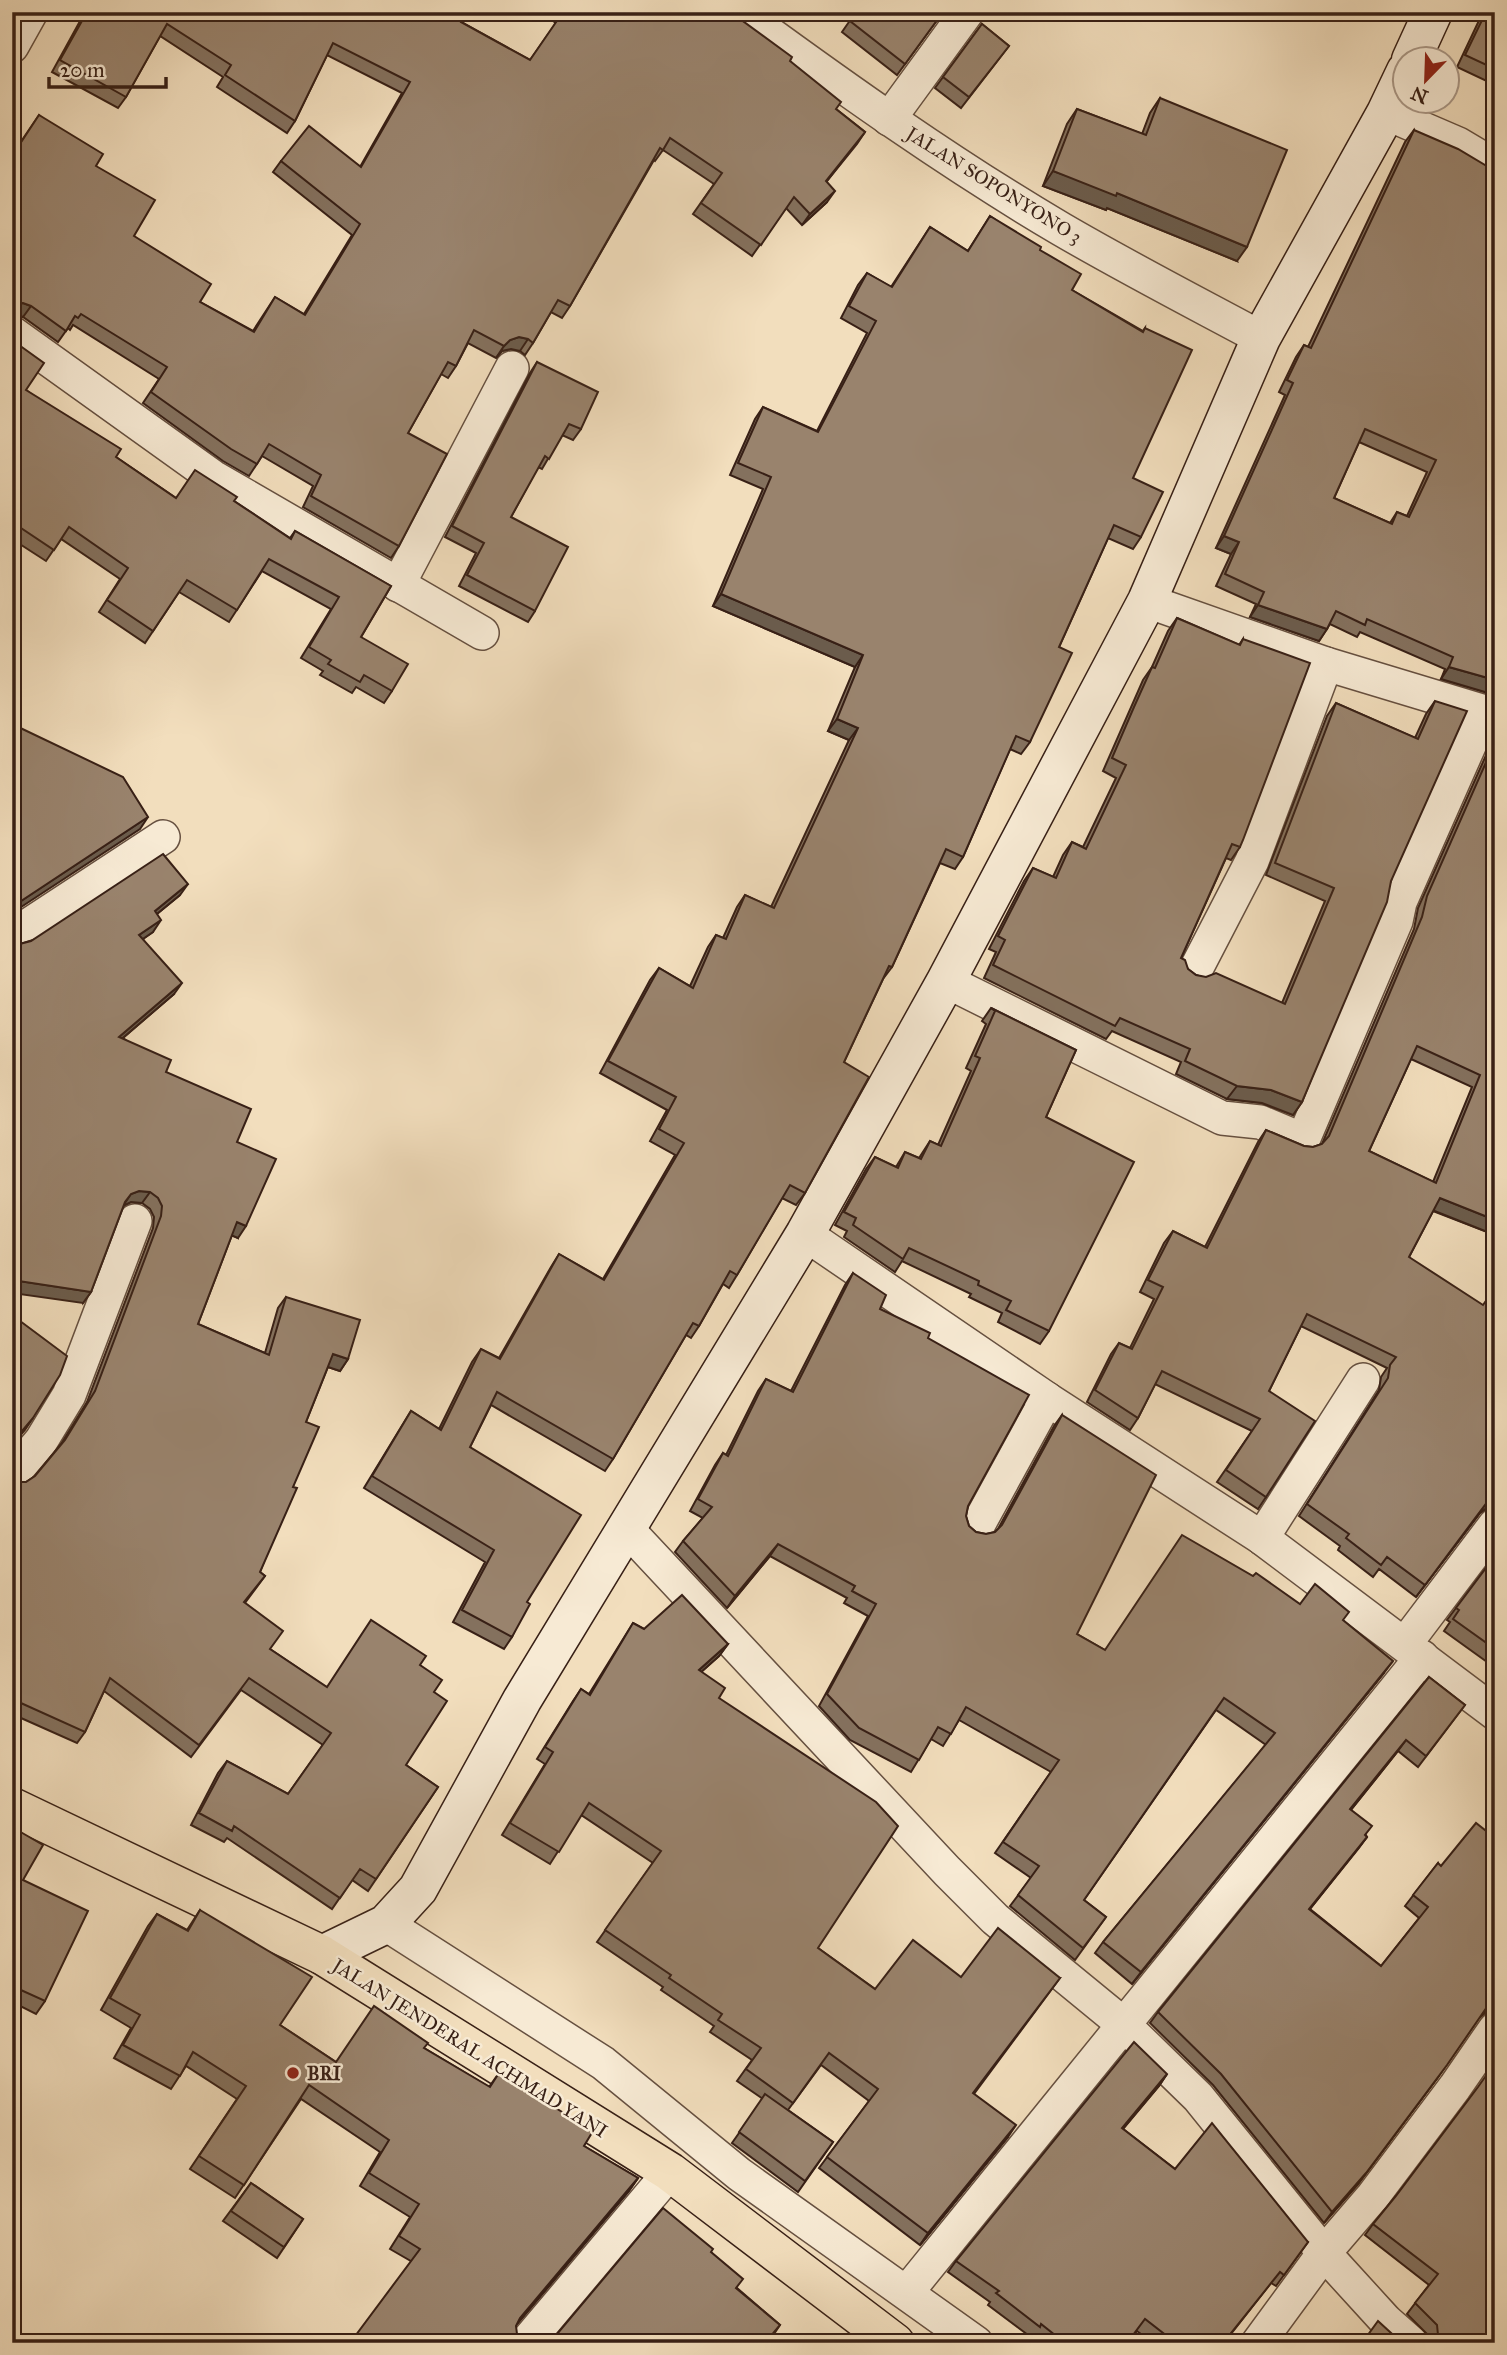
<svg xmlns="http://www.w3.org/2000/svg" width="1507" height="2355" viewBox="0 0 1507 2355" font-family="'IM FELL Great Primer',serif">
<rect width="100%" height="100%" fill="#f2debd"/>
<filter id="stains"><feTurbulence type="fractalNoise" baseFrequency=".00286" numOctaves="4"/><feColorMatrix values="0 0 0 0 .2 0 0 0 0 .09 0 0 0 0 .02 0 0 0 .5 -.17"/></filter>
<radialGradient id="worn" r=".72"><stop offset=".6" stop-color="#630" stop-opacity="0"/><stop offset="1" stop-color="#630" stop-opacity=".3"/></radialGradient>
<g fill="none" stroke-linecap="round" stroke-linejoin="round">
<defs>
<g id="minor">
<path d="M740,12C844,88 949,163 1061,229C1126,267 1194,302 1261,338"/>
<path d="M12,46L31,12"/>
<path d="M1386,113L1458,144L1495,166"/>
<path d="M889,119L967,12"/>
<path d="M12,333L213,477L482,633"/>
<path d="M398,585L512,368"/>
<path d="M1147,601L1326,664L1495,715"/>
<path d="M12,936L163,837"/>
<path d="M1195,971L1252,861L1326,664"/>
<path d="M946,981L1222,1118L1260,1122L1303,1140L1396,921L1400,902L1484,712"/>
<path d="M805,1234L1047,1399L1262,1538L1495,1713"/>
<path d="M12,1475L41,1441L69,1395L135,1221"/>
<path d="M977,1527L1047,1399"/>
<path d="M626,1528L947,1871L995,1919L1123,2024L1198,2097L1324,2253L1386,2321L1411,2343"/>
<path d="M1262,1538L1363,1380"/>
<path d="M1405,1644L1495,1525"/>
<path d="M386,1924L603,2063L739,2174L976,2343"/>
<path d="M907,2292L1422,1657"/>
<path d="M526,2343L670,2172"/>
<path d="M1258,2343L1324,2253L1373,2196L1455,2087L1495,2029"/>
</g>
<g id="secondary">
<path d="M1411,60L1433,12"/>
<path d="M322,1955L386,1924L418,1889L522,1700L805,1234L946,981L1147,601L1261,338L1386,113L1406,71"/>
</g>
<path id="primary" d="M12,1807L322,1955L670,2172L895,2343"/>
</defs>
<use href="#minor" stroke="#665040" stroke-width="36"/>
<use href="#secondary" stroke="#382016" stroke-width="41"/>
<use href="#primary" stroke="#382016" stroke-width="41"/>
<use href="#minor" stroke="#f7ead4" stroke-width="33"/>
<use href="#secondary" stroke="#f7ead4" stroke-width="38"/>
<use href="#primary" stroke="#f2debd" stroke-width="38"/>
</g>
<g fill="#84715e" stroke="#382016" stroke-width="2" fill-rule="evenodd">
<path d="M85,12H466L461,22L530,60L556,23L539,12H734L736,16L790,61L836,109L865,132L827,181V202L802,225L786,208L752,256L693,214L714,184L663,150L655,161L654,160L570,306L562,318L551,312L533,343L525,355L520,351L511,349L502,351L496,358L468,343L456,366L448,378L441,374L408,433L399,546L391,558L303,507L313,486L262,456L249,476L223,461L143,403L159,379L73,325L70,330L68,328L58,342L23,317L15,314H12V155L39,115L96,166L134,236L200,302L253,331L275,297L304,314L352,235L273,172L281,161L360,167L402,93L327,55L295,121L287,133L217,87L223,77L160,36L126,97L118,108L52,72Z"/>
<path d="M843,12H943L897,75L842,32L851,19Z"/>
<path d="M1483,12H1495V85L1457,67Z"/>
<path d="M982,24L1009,46L961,108L935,88Z"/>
<path d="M1160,98L1237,261L1107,208L1106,210L1043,186L1067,124L1077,109L1142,134L1150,113Z"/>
<path d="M1414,130L1495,695L1441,679L1445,669L1360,632L1357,637L1330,624L1319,641L1250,617L1256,604L1216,586L1231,554L1216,548L1285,395L1279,392L1296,357L1304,345L1308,347L1405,142ZM1359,442L1427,472L1407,516L1397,512L1390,523L1334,498Z"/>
<path d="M990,216L1040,250L1072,290L1143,331L1145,328L1133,478L1141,537L1133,549L1108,538L1059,647L1030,742L1021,754L1010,749L963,857L955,869L940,863L892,967L883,979L844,1062L805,1193L796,1205L782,1198L737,1275L729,1288L723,1284L699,1326L691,1338L686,1335L613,1459L605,1471L491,1405L470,1447L527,1602L512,1637L504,1649L453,1622L485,1562L364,1488L411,1411L439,1429L472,1362L481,1349L499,1358L551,1267L559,1254L603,1279L675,1155L650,1141L667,1110L600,1073L650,980L659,968L690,986L708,947L716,935L723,938L737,907L745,895L771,907L849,740L828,731L855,667L713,606L763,489L730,475L755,419L763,407L817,431L867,333L841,318L858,285L867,273L891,287L930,227L968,251Z"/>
<path d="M12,340L26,390L116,457L176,498L234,501L290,538L295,531L391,586L361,637L392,691L384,703L356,687L352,693L320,675L323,671L301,658L331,609L262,571L229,622L179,592L145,643L99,612L120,579L61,539L46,561L12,539Z"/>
<path d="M537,362L581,429L573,440L562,435L542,469L538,467L511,517L535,611L528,622L459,586L476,553L445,537L530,373Z"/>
<path d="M1177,618L1239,645L1243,639L1240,847L1231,860L1226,858L1181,958L1188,969L1196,975L1282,1003L1325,901L1266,875L1327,716L1336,703L1415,738L1426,714L1435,701L1391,881L1302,1102L1293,1115L1262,1103L1227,1099L1176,1074L1181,1062L1112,1031L1106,1039L984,978L996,952L989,949L1024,881L1033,868L1053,877L1063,855L1072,842L1083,847L1116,778L1103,771L1143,680L1152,667L1168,631Z"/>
<path d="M1495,735V1235L1433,1211L1409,1257L1488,1507L1480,1513L1416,1597L1379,1569L1373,1577L1338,1550L1340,1546L1299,1516L1379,1390L1381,1377L1387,1368L1301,1326L1269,1391L1266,1497L1258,1509L1217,1482L1252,1431L1155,1384L1138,1418L1130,1430L1087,1402L1111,1354L1119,1343L1130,1348L1154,1299L1140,1292L1164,1243L1173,1231L1205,1247L1258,1142L1266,1130L1304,1146L1313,1147L1322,1144L1414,929L1418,908ZM1411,1059L1472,1087L1433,1182L1369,1151Z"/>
<path d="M180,895L157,914L153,932L143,939L174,994L123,1038L166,1072L237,1142L238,1238L232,1235L198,1324L265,1353L278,1308L286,1297L348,1359L340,1371L328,1367L306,1422L293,1487L260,1572L265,1576L245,1603L270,1649L326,1687L420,1665L434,1692L406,1765L438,1787L368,1891L352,1880L332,1909L227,1838L224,1842L191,1825L218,1773L227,1761L288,1794L323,1745L241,1690L191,1757L104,1691L85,1732L77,1743L12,1714V1480L16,1482H26L35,1476L61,1444L87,1402L153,1228L154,1217L150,1209L142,1203L131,1202L124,1205L91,1292L83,1303L20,944Z"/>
<path d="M991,1008L1076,1050L1046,1117L1049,1331L1040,1344L998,1322L1002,1313L969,1297L971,1294L902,1261L895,1272L844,1237L847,1231L835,1225L866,1169L875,1157L896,1167L905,1152L919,1158L930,1141L938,1145L971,1071L966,1068L986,1024L982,1021Z"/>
<path d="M853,1273L880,1309L928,1338L968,1506L966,1516L969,1526L976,1532L986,1534L995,1532L998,1529L1054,1426L1062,1415L1077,1634L1105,1650L1300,1604L1343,1620L1384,1673L1132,1984L1095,1953L1103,1942L1266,1745L1216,1710L1084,1900L1106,1917L1075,1960L1010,1906L1031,1878L995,1853L1051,1772L959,1720L943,1746L931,1739L911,1772L850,1740L819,1706L868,1616L844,1603L847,1598L770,1556L727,1608L675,1552L683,1541L703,1518L690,1511L715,1465L723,1453L726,1455L758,1391L766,1379L791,1391L845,1285Z"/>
<path d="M1495,1556V1666L1494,1667L1444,1631L1450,1622L1447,1620Z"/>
<path d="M633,1623L644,1629L728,1644L719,1656L701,1672L719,1698L818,1948L875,1989L961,1977L1060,1978L974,2094L1008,2137L920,2245L819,2168L869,2101L821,2065L788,2110L833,2142L798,2192L732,2143L763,2099L737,2081L752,2060L710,2032L714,2026L661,1990L663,1987L597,1942L653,1863L581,1815L550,1864L502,1835L545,1764L537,1759L573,1701L581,1689L589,1694Z"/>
<path d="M1429,1677L1465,1705L1418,1767L1398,1751L1351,1810L1367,1837L1310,1909L1381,1966L1419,1918L1405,1906L1438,1863L1486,2012L1479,2018L1439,2076L1358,2184L1324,2223L1213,2085L1150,2023L1158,2012Z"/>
<path d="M12,1827L23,1880L45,2001L36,2014L12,2002Z"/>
<path d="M200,1910L280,2025L336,2062L424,2048L489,2087L499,2073L584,2146L638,2178L629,2191L518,2323L390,2249L410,2217L360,2186L380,2152L301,2099L235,2198L190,2169L237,2099L186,2066L171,2089L114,2058L131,2028L101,2010L148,1926L157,1914L187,1930Z"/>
<path d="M1167,2074L1159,2086L1123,2129L1175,2169L1308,2242L1276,2286L1271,2283L1231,2334L1234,2343H1153L1137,2331L1127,2343H1042L1033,2336L1032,2338L988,2305L990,2302L948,2272L956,2261Z"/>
<path d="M1477,2089L1495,2343H1430L1429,2336L1407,2314L1429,2285L1365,2235L1373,2224L1396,2196Z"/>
<path d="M251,2183L303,2219L277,2258L223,2221Z"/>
<path d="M711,2252L737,2288L780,2325L768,2343H551L557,2334Z"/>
</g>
<g fill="#6b5c4c" stroke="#382016" stroke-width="2">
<path d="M865,132L857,144L818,192L826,181Z"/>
<path d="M1053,171L1117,193L1247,247L1237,261L1107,208L1106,210L1043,186Z"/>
<path d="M835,191L827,202L802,225L810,214Z"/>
<path d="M23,303L31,306L23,317L15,314H12V304Z"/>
<path d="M519,337L528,339L520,351L511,349L502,351L496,358L504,346L510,340Z"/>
<path d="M1224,536L1239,542L1231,554L1216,548Z"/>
<path d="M721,594L863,655L855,667L713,606Z"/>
<path d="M1258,605L1327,629L1319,641L1250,617Z"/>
<path d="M1449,667L1495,680V695L1441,679Z"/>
<path d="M837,719L858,728L849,740L828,731Z"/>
<path d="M148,817L140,829L12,913V907Z"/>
<path d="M188,884L180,895L147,922L155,911Z"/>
<path d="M161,920L153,932L131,947L139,935Z"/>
<path d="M182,983L174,994L111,1048L119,1037Z"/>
<path d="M1237,1086L1271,1090L1302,1102L1293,1115L1262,1103L1227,1099Z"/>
<path d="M139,1191L150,1192L142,1203L131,1202L123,1206L131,1194Z"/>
<path d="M1440,1198L1495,1220V1235L1432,1210Z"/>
<path d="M237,1222L246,1226L238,1238L228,1234Z"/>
<path d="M12,1280L91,1292L83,1303L12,1293Z"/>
<path d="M333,1354L348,1359L340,1371L325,1366Z"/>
<path d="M33,1418L25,1430L12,1445V1443Z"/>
<path d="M1495,1496V1506L1488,1507L1480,1513L1416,1597L1488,1501Z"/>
<path d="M778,1544L770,1556L727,1608L735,1596Z"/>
<path d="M728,1644L719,1656L690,1682L699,1670Z"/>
<path d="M1393,1661L1384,1673L1132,1984L1141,1972Z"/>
<path d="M1406,1740L1398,1751L1342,1821L1350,1809Z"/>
<path d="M1367,1837L1359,1848L1301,1920L1309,1909Z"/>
<path d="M1495,2001V2010L1486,2012L1479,2018L1487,2007Z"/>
<path d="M1167,2074L1159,2086L1114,2139L1122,2128Z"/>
<path d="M1439,2076L1358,2184L1324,2223L1332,2212Z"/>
<path d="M1016,2125L1008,2137L920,2245L928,2233Z"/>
<path d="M638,2178L629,2191L511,2331L520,2318Z"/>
</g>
<g fill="#99836d" stroke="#382016" stroke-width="2" fill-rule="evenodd">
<path d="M87,12H466L461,22L530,60L563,12H734L736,16L792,57L790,61L841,102L836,109L865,132L826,181L835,191L810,214L794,197L761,245L701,203L722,173L670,138L663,150L660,148L570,306L558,300L533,343L528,339L519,337L510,340L504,346L474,330L456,366L448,362L408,433L447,454L399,546L311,496L321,475L269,444L257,464L231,449L151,392L167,367L81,314L78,318L75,316L66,331L31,306L23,303L12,304V156L39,115L103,154L96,166L155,200L134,236L211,284L200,302L254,332L275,297L305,315L360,224L281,161L309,126L361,167L410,82L333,43L295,121L225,75L231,65L167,24L126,97L60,60Z"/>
<path d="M857,12H943L905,64L850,21Z"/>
<path d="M1486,12H1495V69L1465,55Z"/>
<path d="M982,24L1009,46L969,97L943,77Z"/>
<path d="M1160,98L1287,150L1247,247L1117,193L1116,196L1053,171L1077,109L1146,135Z"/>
<path d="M1414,130L1458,149L1495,171V680L1449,667L1453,657L1367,619L1365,625L1336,611L1327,629L1258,605L1264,592L1225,574L1239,542L1224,536L1293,383L1287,380L1304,345L1311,348ZM1365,429L1436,460L1409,517L1397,512L1392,524L1334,498Z"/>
<path d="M990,216L1041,247L1040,250L1081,274L1072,290L1143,332L1145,328L1192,350L1133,478L1163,492L1141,537L1114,525L1059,647L1072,653L1030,742L1016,736L963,857L946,849L892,967L889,966L844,1062L869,1077L805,1193L790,1185L737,1275L730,1271L699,1326L693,1323L613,1459L497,1392L470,1447L581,1515L527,1602L530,1604L512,1637L462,1610L494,1550L372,1476L411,1411L441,1430L481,1349L500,1359L559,1254L604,1280L684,1143L659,1129L676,1097L608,1061L659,968L693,988L716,935L726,939L745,895L774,908L858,728L837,719L863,655L721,594L771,477L738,463L763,407L818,432L876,321L849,306L867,273L892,287L930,227L968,251Z"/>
<path d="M12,340L44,363L26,390L121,449L116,457L176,498L195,470L237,497L234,501L291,539L295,531L391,586L361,637L408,664L392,691L364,675L360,682L328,664L331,660L309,647L339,597L269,559L237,610L187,580L153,631L107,600L128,568L69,527L54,550L12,522Z"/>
<path d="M537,362L598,392L581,429L569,424L549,459L545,456L511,517L568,547L535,611L467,575L484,543L452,526Z"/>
<path d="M1177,618L1240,645L1243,639L1310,663L1243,840L1240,847L1232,844L1181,958L1185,960L1188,969L1196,975L1206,977L1216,973L1285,1004L1334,888L1275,863L1336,703L1418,739L1435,701L1467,711L1391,881L1387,902L1302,1102L1271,1090L1237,1086L1185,1061L1190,1049L1120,1018L1115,1026L993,965L1005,940L998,936L1033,868L1056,878L1072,842L1086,849L1126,765L1112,758L1134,707L1152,667L1155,668Z"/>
<path d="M12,724L123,777L148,817L12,907Z"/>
<path d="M1495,742V1220L1440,1198L1409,1257L1483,1305L1495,1288V1496L1488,1501L1425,1585L1387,1557L1381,1565L1346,1538L1349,1534L1307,1504L1388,1378L1390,1365L1396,1357L1307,1314L1269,1391L1315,1421L1266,1497L1226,1470L1260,1419L1162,1371L1138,1418L1095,1390L1119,1343L1132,1349L1163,1287L1148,1280L1173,1231L1207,1248L1266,1130L1304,1146L1313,1147L1322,1144L1329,1136L1422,917L1427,896ZM1417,1046L1480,1075L1436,1183L1369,1151Z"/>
<path d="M163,854L188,884L155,911L161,920L139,935L182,983L119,1037L171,1060L166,1072L251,1109L237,1142L276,1159L246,1226L237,1222L198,1324L269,1355L286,1297L360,1320L348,1359L333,1354L306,1422L319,1427L293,1487L297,1488L260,1572L265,1576L244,1602L283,1631L270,1649L327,1687L371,1620L426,1656L420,1665L442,1680L434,1692L447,1701L406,1765L438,1787L376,1879L360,1869L340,1898L234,1826L232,1831L199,1813L227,1761L288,1794L331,1733L249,1678L199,1745L110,1678L85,1732L12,1699V1480L16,1482H26L35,1476L65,1440L95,1391L161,1216L162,1206L158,1198L150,1192L139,1191L131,1194L125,1202L91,1292L12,1280V942L20,944L31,941Z"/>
<path d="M991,1008L1076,1050L1046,1117L1134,1162L1049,1331L1006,1310L1011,1301L978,1285L979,1281L909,1248L903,1259L853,1225L856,1218L844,1212L875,1157L898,1168L905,1152L921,1159L930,1141L941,1146L980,1058L975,1056L995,1011Z"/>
<path d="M853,1273L886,1295L880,1309L930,1333L928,1338L1029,1395L968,1506L966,1516L969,1526L976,1532L986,1534L995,1532L1002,1525L1062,1415L1156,1475L1077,1634L1105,1650L1182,1535L1253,1576L1256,1573L1300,1604L1315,1584L1349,1612L1343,1620L1393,1661L1141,1972L1103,1942L1275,1733L1224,1698L1084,1900L1106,1917L1083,1948L1018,1895L1039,1866L1003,1842L1059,1760L966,1707L951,1734L938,1727L919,1760L859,1728L827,1694L876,1604L852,1591L855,1586L778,1544L735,1596L683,1541L712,1507L698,1499L723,1453L728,1456L766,1379L793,1392Z"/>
<path d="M12,1315L67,1356L60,1375L33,1418L12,1443Z"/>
<path d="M1495,1556V1649L1453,1619L1459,1610L1456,1608Z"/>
<path d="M682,1595L728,1644L699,1670L725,1688L719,1698L876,1802L898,1826L818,1948L875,1989L913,1940L961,1977L998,1928L1060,1978L973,2093L1016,2125L928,2233L827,2157L878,2089L829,2053L793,2103L746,2069L761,2048L718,2020L722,2014L669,1978L671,1975L605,1930L661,1851L589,1803L559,1852L510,1823L553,1752L545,1747L581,1689L590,1695L633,1623L644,1629Z"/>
<path d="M1429,1677L1465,1705L1426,1756L1406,1740L1350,1809L1372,1826L1365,1835L1367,1837L1309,1909L1381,1966L1428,1907L1413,1895L1438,1863L1441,1866L1476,1823L1495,1838V2001L1487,2007L1447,2065L1366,2173L1332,2212L1221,2074L1158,2012Z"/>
<path d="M12,1827L43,1845L23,1880L88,1911L45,2001L12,1986Z"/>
<path d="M200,1910L312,1977L280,2025L336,2062L374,2006L428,2043L424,2048L490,2087L499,2073L593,2131L584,2146L638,2178L520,2318L516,2326L517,2334L510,2343H350L420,2249L399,2236L419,2204L369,2173L389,2140L309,2085L244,2185L199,2156L246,2086L193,2052L180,2076L123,2045L140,2015L110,1998L157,1914L188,1931Z"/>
<path d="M1134,2042L1167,2074L1122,2128L1175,2169L1212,2123L1308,2242L1284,2275L1280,2272L1231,2333L1237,2338L1234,2343H1176L1145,2319L1127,2343H1065L1041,2324L1040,2327L996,2293L999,2291L956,2261Z"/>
<path d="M1495,2063V2343H1434L1438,2335L1437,2325L1415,2303L1438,2274L1373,2224L1396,2196L1478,2087Z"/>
<path d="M765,2094L833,2142L805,2181L739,2132Z"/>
<path d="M251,2183L303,2219L284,2247L231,2211Z"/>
<path d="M663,2208L713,2249L711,2252L743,2279L736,2288L780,2325L766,2342L768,2343H567L557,2334Z"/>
<path d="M1378,2321L1402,2343H1362Z"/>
</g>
<circle fill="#8f2418" stroke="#f7ead4" stroke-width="2.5" cx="293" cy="2073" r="7"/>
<g text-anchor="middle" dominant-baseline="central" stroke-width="5" stroke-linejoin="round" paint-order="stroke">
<g font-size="19" fill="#382016" stroke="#f7ead4">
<text transform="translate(994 185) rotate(32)">JALAN SOPONYONO 3</text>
<text transform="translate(470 2048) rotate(32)">JALAN JENDERAL ACHMAD YANI</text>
</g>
<g font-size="19" font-weight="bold" fill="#382016" stroke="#f7ead4" text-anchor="start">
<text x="307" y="2073">BRI</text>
</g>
</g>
<rect width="1507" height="2355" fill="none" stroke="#f2debd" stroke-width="42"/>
<rect x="14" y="14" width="1479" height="2327" fill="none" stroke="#382016" stroke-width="3.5"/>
<rect x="21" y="21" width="1465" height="2313" fill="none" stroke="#382016" stroke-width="2"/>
<g transform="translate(1426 80) rotate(203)"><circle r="33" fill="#f7ead4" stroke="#ab9988" stroke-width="2"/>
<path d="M0-5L12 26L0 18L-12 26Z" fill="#8f2418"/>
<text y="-10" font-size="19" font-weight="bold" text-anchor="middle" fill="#382016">N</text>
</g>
<path d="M49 77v10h117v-10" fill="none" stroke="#382016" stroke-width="3.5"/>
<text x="60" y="77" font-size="21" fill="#382016" stroke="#f7ead4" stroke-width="5" paint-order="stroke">20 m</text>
<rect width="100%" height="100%" filter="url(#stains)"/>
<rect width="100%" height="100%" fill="url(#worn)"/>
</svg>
